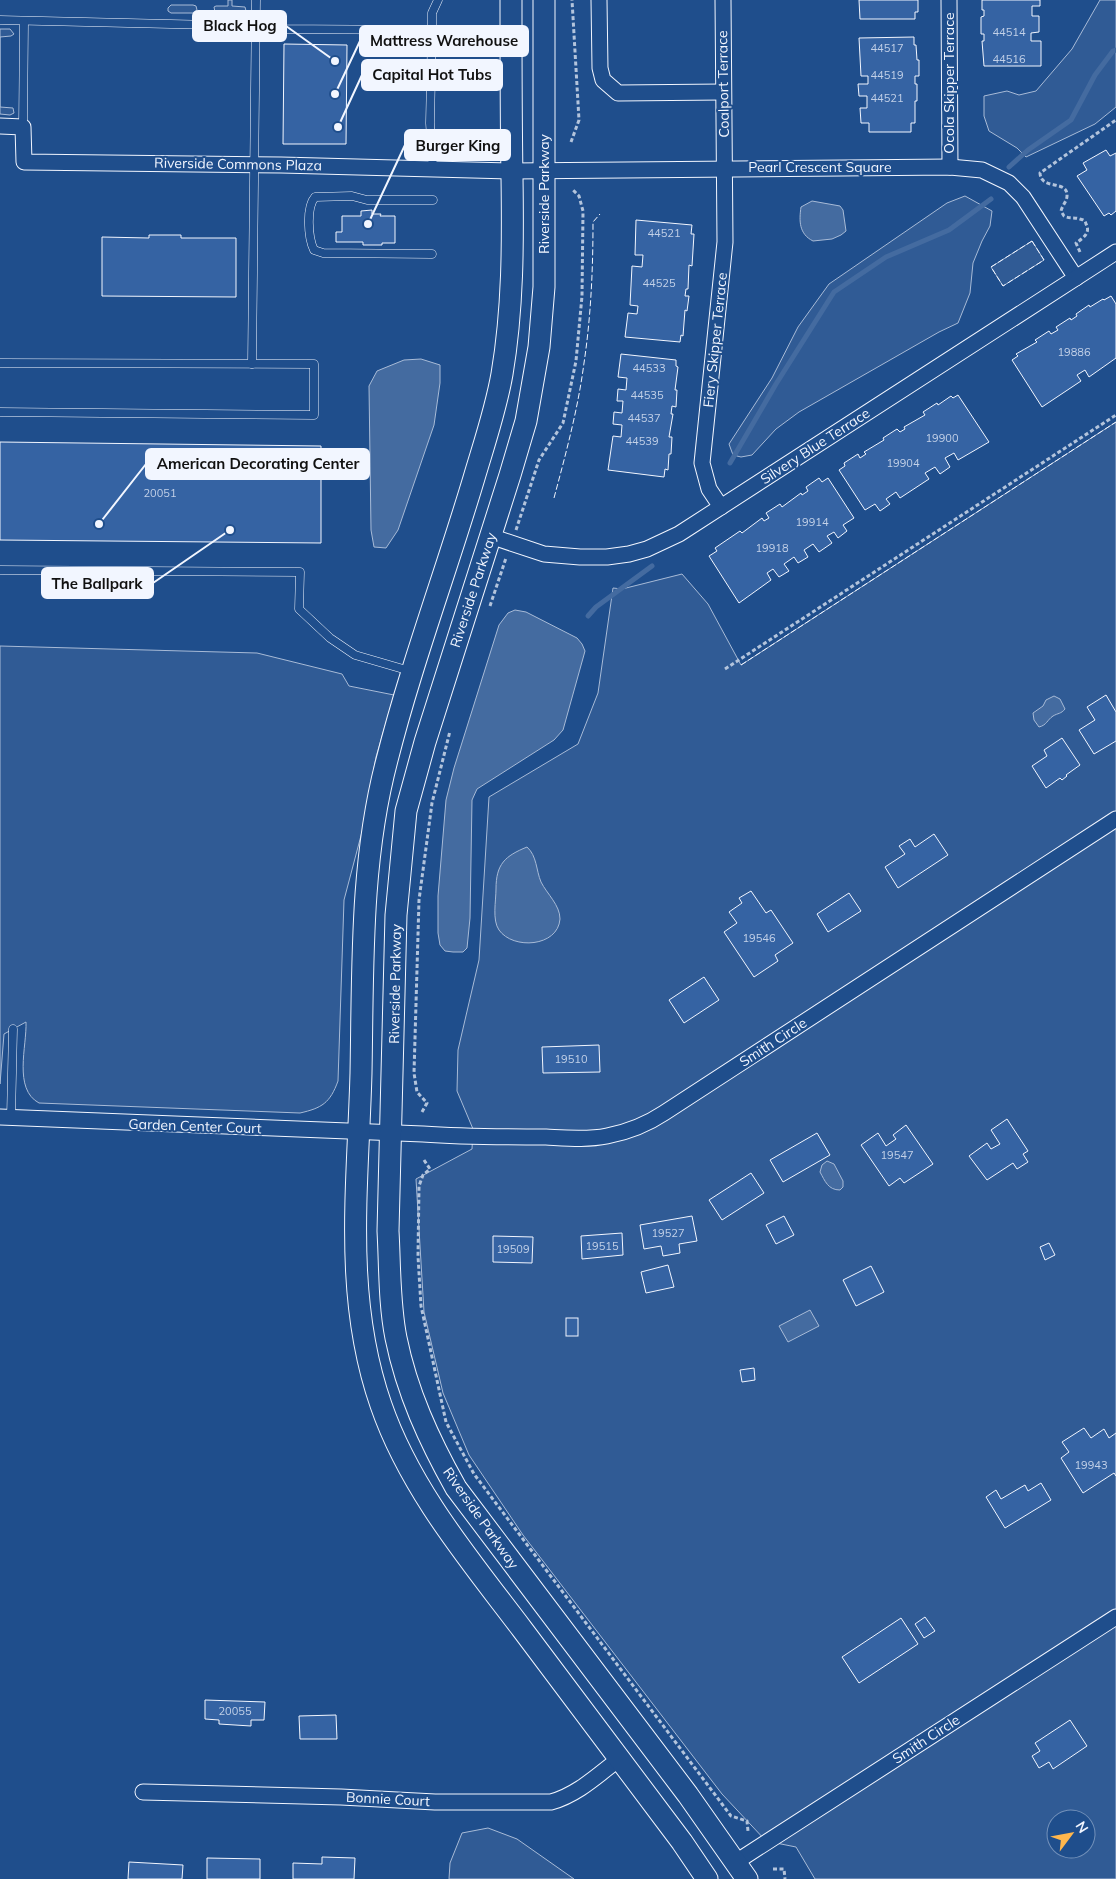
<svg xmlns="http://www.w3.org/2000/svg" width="1116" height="1879" viewBox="0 0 1116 1879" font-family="Mulish,sans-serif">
<rect width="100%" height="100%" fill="#1f4e8c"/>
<g fill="#305b95" stroke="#a8bbd7" fill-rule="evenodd">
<path d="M228,0H232V6L245,7L246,11L243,13L215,12L214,7L216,6H228Z"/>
<path d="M1100,0H1116V107L1095,124L1026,157L1017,148L989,131L984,116V96L1007,91L1019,95L1036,91L1072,49Z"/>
<path d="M171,5H193L196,6L197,10L193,13H171L168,11V8Z"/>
<path d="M0,29H10L14,34L11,36L0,37V107L13,108L14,113L10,115L0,114Z"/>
<path d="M965,196L992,211L990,226L982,241L973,263L970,293L958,323L939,332L799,412L776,429L752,455L741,457L733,455L729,444L772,378L798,327L829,284L947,203Z"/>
<path d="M1032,241L1044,260L1003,286L991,267Z"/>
<path d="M1116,422V1879H815L796,1847L766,1841L722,1794L523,1535L469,1455L443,1393L424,1312L416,1179L472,1149L473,1129L457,1091L458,1050L479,960L489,797L578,744L598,693L613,588L622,589L682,574L708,604L741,665ZM1056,1819H1086V1849H1056Z"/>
<path d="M0,646L257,653L342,674L349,686L394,695L376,757L363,828L344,900L338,1081C330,1103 322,1108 300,1113L39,1103C13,1089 27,1046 26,1022L4,1034L0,1084Z"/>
<path d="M488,1828L517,1839L574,1879H449L450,1863L462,1833Z"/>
</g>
<g fill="#446ba0" stroke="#a8bbd7">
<path d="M812,201L840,206L843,210L846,231L841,235L832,239L813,241C799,234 799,221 801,207Z"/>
<path d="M421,359L440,365V383L434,425L398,530L386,548L374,547L371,530L369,386L377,371L404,360Z"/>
<path d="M515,610L526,612L577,638L582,644L585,651L563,730L554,740L477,789L472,800L470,918L467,948L463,952H453L445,951L440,945L438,933V896L446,800L454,768L499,625L508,613Z"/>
<path d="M1054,696L1060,699L1065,709C1061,714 1058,713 1053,716C1047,720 1047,725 1039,727L1034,720L1033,713L1043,706L1046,700Z"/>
<path d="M527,847C537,856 536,870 541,882C547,894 560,905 560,919C558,947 513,950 499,930C492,920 496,901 496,889C496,864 505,856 527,847Z"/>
<path d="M827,1161L834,1164L843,1181V1187L840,1190C828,1190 825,1181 820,1172L822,1165Z"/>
<path d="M810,1310L819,1326L788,1342L779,1326Z"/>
</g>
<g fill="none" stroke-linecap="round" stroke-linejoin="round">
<g stroke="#446ba0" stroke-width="5">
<path d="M1009,167L1028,150L1071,120L1095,75L1113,51L1116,50"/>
<path d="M730,463L776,384L834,292L886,257L949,230L991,199"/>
<path d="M588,616L596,607L652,566"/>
</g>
</g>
<g fill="#3563a3" stroke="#f2f6ff">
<path d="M859,0H918V12H915V19H860Z"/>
<path d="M982,0H1040V6H1032V16H1039V32L1031,33V41H1041V66H984L982,41H984V34H981V17L984,16V10H982Z"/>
<path d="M914,37V45H916L917,60H919V76H915V84H917V101H915V123H911V132H869V123H861L860,108H867V96H859L858,84H868V76H861L859,38Z"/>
<path d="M284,44L347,45L346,144H283Z"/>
<path d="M1106,150L1110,156L1116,153V211L1111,215L1109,213L1104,216L1077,176L1087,170L1083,163Z"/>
<path d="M372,210V214H381L380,216H395V243H382V245H363V242H336V232H342V216H361V211Z"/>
<path d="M636,220L692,225L691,234H694L692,266L689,265L688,289H686L685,296H689L687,311L685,310L683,336L681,335L680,342L625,337L628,313L637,314L638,306L630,305L632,266L642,267L643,255H635Z"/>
<path d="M149,235H181V238H236V297L102,296V237L149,238Z"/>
<path d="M1111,296L1116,304V358L1089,377L1085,370L1077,375L1081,381L1042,407L1012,360L1018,356L1016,354L1037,342L1035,340L1049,331L1051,334L1058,330L1056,327L1070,318L1071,320L1077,316L1076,314L1089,305L1090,307L1103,299L1104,300Z"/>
<path d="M621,354L676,360V366L678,367L675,390H677L676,407L672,406L671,414H673L669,437H672L671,454H669L668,470L665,469L664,477L608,470L613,436L621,437L622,425L613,424L614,412L622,413L623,401H617L618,389L626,390L627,378L618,377Z"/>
<path d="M958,395L989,442L958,460L954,453L945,458L950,467L940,474L935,467L925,473L929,479L900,498L896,492L886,499L890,504L880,511L875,504L865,510L839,470L845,466L844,463L858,454L860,458L866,454L864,452L884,440L883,438L897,429L900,432L905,429L904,427L925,415L923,412L937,403L938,405L951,396L953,398Z"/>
<path d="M0,442L321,446V543L0,540Z"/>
<path d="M819,478L822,482L828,478L854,518L843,525L847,531L838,538L834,532L827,536L832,543L819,552L813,544L804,550L808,557L798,563L794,557L784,564L789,571L779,577L773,569L767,573L771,580L739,603L709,556L717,551L715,548L740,531L742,533L762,518L764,521L769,518L766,513L780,504L782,507L801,493L802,495L808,491L806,487Z"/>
<path d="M1106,695L1116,712V741L1094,754L1079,730L1095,720L1087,707Z"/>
<path d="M1062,738L1080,765L1066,775L1067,776L1062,780L1060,778L1046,788L1032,766L1047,756L1044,750Z"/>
<path d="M934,834L948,855L898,888L885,867L905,854L899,846L910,839L915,847Z"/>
<path d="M751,891L766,913L771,910L793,943L775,955L778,961L754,977L724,932L737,923L729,912L742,903L739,898Z"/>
<path d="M849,893L861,911L828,932L817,914Z"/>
<path d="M704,977L719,1000L684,1023L669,1000Z"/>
<path d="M599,1045L600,1072L543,1073L542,1047Z"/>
<path d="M1007,1119L1028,1151L1023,1154L1028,1162L1017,1169L1013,1163L987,1180L969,1156L987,1143L991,1149L1000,1144L991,1130Z"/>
<path d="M906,1125L933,1164L904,1183L900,1178L889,1186L861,1145L878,1133L886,1146L896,1139L893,1135Z"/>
<path d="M817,1133L830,1155L783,1182L770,1160Z"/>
<path d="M751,1173L764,1193L722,1220L709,1200Z"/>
<path d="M692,1216L697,1241L679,1244L680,1253L663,1256L661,1246L644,1249L640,1225Z"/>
<path d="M784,1216L794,1235L776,1244L766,1225Z"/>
<path d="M622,1233L623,1255L582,1259L581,1236Z"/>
<path d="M493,1236L533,1237L532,1263L493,1262Z"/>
<path d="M1049,1243L1055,1255L1045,1260L1040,1247Z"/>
<path d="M668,1265L674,1287L646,1293L641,1272Z"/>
<path d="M871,1266L884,1292L856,1306L843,1280Z"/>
<rect x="566" y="1318" width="12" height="18"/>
<path d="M754,1368L755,1380L742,1382L740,1370Z"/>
<path d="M1084,1428L1091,1438L1104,1429L1109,1438L1116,1433V1476L1114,1473L1083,1493L1061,1458L1069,1452L1062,1442Z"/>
<path d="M1041,1483L1051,1500L1005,1528L986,1497L996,1490L1001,1499L1025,1485L1028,1491Z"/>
<path d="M925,1617L935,1631L924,1638L915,1624Z"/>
<path d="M901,1618L918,1644L859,1683L842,1657Z"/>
<path d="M205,1700L265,1702L264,1720H251V1726L219,1724V1720L205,1719Z"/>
<path d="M336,1715L337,1739H300L299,1716Z"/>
<path d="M1070,1720L1087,1746L1053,1769L1049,1762L1039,1768L1032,1756L1040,1751L1035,1743Z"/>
<path d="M322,1857L355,1858L354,1879H293V1863L322,1864Z"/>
<path d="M207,1858L260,1859V1879H207Z"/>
<path d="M129,1862L183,1865L182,1879H128Z"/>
</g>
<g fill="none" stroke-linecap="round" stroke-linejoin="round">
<defs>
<g id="service">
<path d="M0,20L256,26L274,29L432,30L430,123L433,170"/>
<path d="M432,30V13L438,0"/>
<path d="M23,127L24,22"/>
<path d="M432,254L323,253L314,250C308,238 306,207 315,197L352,196L367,200H433"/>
<path d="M0,363L314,364V415L0,412"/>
<path d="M252,364L256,0"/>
<path d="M0,570L300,572L299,609L330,638L355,655L410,671"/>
<path d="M11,1117L13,1029"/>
</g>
<g id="minor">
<path d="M599,0L600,68L603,80L618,93L723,92"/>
<path d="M949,0L950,167"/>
<path d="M0,126L23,127L24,162L281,165L512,171L950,167L982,170L1009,183L1023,197L1076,278"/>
<path d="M721,507L709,489L702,463L725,242L723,0"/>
<path d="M490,536L544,554L580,557H607L629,554L647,549L679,534L1116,252"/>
<path d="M0,1117L423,1134C464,1137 505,1137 546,1137C566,1138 588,1140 607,1136C628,1132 646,1125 664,1113L1116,819"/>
<path d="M143,1792L341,1797L435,1802H551C577,1795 598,1775 619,1759"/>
<path d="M736,1862L1116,1617"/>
</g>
<g id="secondary">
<path d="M511,0C511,59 511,118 512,177C513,243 513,309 502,374C496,409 484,444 474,478C446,572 411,665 387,760C360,862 363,969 361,1073C358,1186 343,1296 381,1405C410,1489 469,1559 522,1629C575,1700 628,1771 682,1842L707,1879"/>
<path d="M544,0V287L539,347L526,421L510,475L425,742L406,811L396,915L388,1231C390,1266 389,1303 396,1338C407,1392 429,1440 456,1488L688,1795L747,1879"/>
</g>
</defs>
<use href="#service" stroke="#f2f6ff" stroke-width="9"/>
<use href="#minor" stroke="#f2f6ff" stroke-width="17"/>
<use href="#secondary" stroke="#f2f6ff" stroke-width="23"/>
<g stroke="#b3c4dc" stroke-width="3" stroke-dasharray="4 2.5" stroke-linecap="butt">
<path d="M571,142L579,120L572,0"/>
<path d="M1080,252L1076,243C1083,238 1091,233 1086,224C1085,220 1084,220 1080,219C1075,217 1070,219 1064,216L1061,211C1062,206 1067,201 1067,196C1068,179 1041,191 1040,173L1116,120"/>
<path d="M516,530L539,460L563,423L576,361L582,296L583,211L579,196L572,189"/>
<path d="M490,606L506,558"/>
<path d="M725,669L1116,415"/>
<path d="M422,1112L427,1103L417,1092L414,1073L419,900L432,803L450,731"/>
<path d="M424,1160L430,1169L423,1175L419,1186L418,1256L421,1306L446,1422L474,1474L722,1804L731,1816L747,1821L748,1831"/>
<path d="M773,1869H784L785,1879"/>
</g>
<use href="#service" stroke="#1f4e8c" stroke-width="8"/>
<use href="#minor" stroke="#1f4e8c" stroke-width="15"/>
<use href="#secondary" stroke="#1f4e8c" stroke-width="21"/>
<g stroke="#f2f6ff" stroke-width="1" stroke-dasharray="6 2.5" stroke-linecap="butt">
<path d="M1032,241L1044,260L1003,286L991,267Z"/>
<path d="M554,498C566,453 578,409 584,363C591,316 593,269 593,222L600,214"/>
<path d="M741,665L1116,422"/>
</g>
</g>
<g text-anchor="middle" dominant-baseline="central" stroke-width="4" stroke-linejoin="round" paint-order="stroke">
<g font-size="11" fill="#c3d1e8">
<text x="1009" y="32">44514</text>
<text x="887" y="48">44517</text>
<text x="1009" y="59">44516</text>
<text x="887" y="75">44519</text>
<text x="887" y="98">44521</text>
<text x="664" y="233">44521</text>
<text x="659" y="283">44525</text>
<text x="1074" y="352">19886</text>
<text x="649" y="368">44533</text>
<text x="647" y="395">44535</text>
<text x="644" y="418">44537</text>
<text x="942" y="438">19900</text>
<text x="642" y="441">44539</text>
<text x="903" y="463">19904</text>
<text x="160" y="493">20051</text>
<text x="812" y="522">19914</text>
<text x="772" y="548">19918</text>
<text x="759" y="938">19546</text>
<text x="571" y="1059">19510</text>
<text x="897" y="1155">19547</text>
<text x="668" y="1233">19527</text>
<text x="602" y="1246">19515</text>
<text x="513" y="1249">19509</text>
<text x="1091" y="1465">19943</text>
<text x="235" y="1711">20055</text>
</g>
<g font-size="14" fill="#f2f6ff" stroke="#1f4e8c">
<text transform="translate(949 83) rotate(-90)">Ocola Skipper Terrace</text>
<text transform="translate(723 84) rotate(-91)">Coalport Terrace</text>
<text transform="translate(238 164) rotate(1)">Riverside Commons Plaza</text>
<text x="820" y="167">Pearl Crescent Square</text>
<text transform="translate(544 194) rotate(-90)">Riverside Parkway</text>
<text transform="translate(715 340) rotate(-84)">Fiery Skipper Terrace</text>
<text transform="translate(815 446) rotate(-33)">Silvery Blue Terrace</text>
<text transform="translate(473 590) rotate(-72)">Riverside Parkway</text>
<text transform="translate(395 984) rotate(-89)">Riverside Parkway</text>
<text transform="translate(773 1042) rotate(-33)">Smith Circle</text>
<text transform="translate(195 1126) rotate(2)">Garden Center Court</text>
<text transform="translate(481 1518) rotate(55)">Riverside Parkway</text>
<text transform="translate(926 1739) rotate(-33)">Smith Circle</text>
<text transform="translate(388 1799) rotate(3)">Bonnie Court</text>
</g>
</g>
<path fill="none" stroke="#f2f6ff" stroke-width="2" d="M335 61L286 26M335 94L360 41M338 127L362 75M368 224L405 145M99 524L146 464M230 530L153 583"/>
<g fill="#f2f6ff" stroke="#1f4e8c" stroke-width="2">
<circle cx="335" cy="61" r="5"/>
<circle cx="335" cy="94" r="5"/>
<circle cx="338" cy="127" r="5"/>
<circle cx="368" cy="224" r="5"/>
<circle cx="99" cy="524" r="5"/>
<circle cx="230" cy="530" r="5"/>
</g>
<g fill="#f2f6ff" stroke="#f2f6ff" stroke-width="2">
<rect x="193" y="11" width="93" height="30" rx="5"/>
<rect x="360" y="26" width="168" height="30" rx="5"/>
<rect x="362" y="60" width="140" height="30" rx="5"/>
<rect x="405" y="130" width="105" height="30" rx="5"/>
<rect x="146" y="449" width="223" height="30" rx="5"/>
<rect x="42" y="568" width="111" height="30" rx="5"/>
</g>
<g font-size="15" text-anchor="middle" font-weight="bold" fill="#111">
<text x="240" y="31">Black Hog</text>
<text x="444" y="46">Mattress Warehouse</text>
<text x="432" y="80">Capital Hot Tubs</text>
<text x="458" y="151">Burger King</text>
<text x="258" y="469">American Decorating Center</text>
<text x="97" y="589">The Ballpark</text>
</g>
<g transform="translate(1071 1834) rotate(58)"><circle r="24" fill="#1f4e8c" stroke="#7391ba"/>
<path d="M0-4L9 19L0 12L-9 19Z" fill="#ffb74d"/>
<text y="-8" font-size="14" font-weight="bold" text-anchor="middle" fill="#f2f6ff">N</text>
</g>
</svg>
